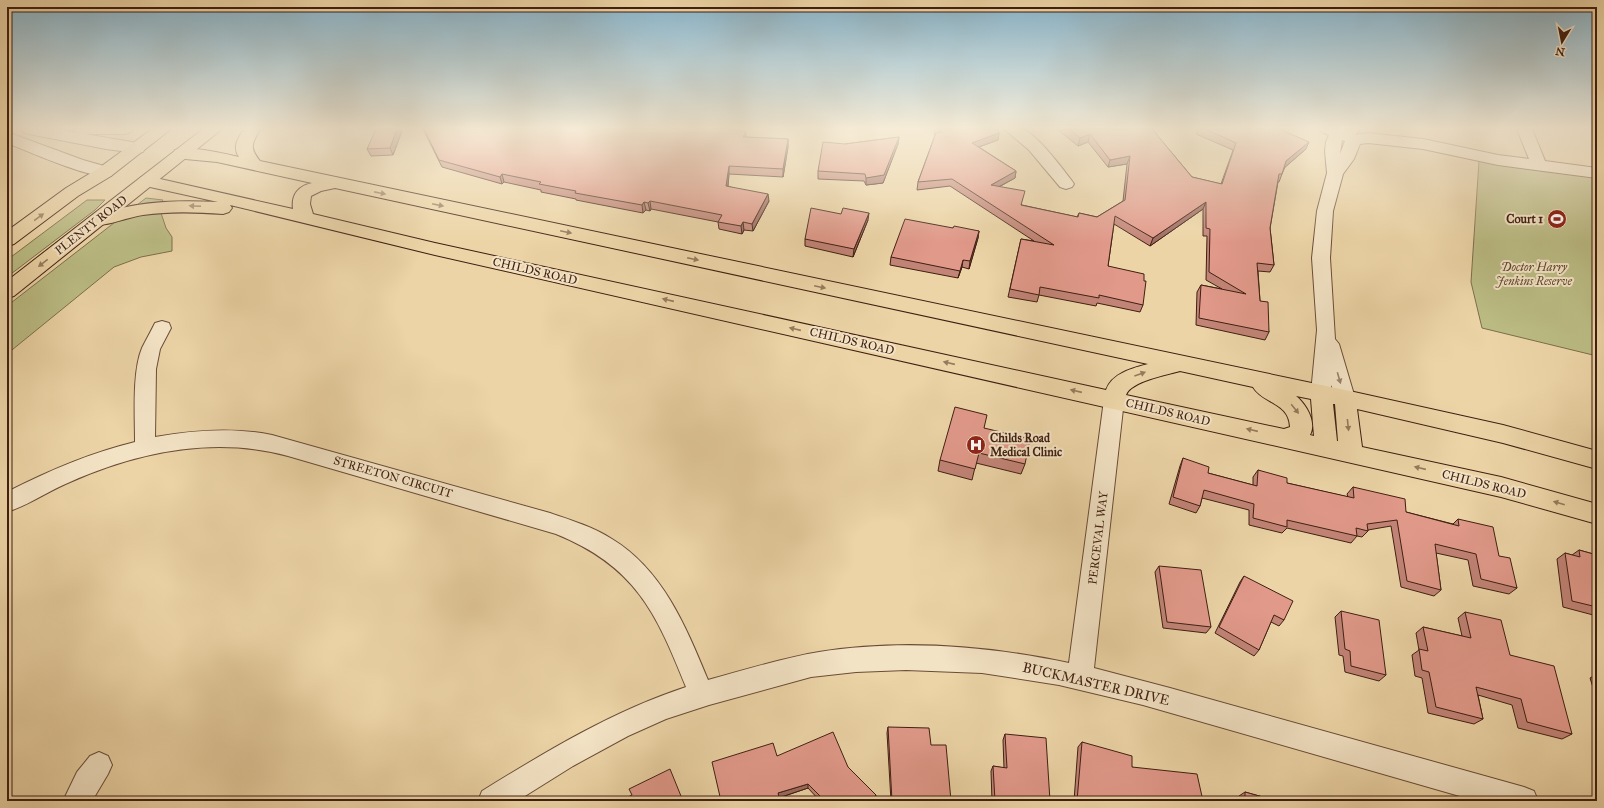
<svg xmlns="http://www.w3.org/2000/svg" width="1604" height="808" viewBox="0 0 1604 808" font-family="'IM FELL Great Primer',serif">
<rect width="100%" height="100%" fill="#ecd4a6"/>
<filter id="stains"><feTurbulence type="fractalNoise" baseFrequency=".005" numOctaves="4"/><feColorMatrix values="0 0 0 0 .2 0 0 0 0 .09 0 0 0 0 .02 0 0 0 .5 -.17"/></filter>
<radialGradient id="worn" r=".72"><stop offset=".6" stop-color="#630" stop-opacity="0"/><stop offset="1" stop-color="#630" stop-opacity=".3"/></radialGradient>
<g fill="#bbbc84" stroke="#7d6e4b">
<path d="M1479,161L1597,178V356L1482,328L1471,282Z"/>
<path d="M146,198L163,200L159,207L166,228L172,237V251L141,257L114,267L7,354V306Z"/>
<path d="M87,200H105L95,210L7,277V260Z"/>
</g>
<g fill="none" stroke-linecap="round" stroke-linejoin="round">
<defs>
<g id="minor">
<path d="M1004,129C1009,129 1017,128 1022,129C1037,134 1062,168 1072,181L1074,184L1072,187L1066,189L1060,187L1029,150Z"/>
<path d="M1320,129H1358L1359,131L1355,135L1368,133L1423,139L1498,155L1529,159L1517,129H1532L1545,161L1597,168V178L1498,165L1423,149L1368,143L1360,144L1354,159L1343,174L1333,211L1330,258L1335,339L1339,344L1355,398L1352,403L1345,406L1338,403L1331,385V393L1328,398L1321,401L1314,398L1311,393L1317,330L1312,258L1317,211L1327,173L1325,151L1326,142L1329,135L1322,132ZM1342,140L1345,141L1340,154Z"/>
<path d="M162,321L169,323L171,328L160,349L156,369L155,437C194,430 233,427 272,435L550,513C571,520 593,527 612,539C663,570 686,627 708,680C745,670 782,658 819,652C901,639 989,646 1069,663L1104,400L1107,395L1114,392L1121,395L1124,400L1094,668L1170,688L1524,787L1534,791L1538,801H1477L1143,705L1059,685L982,673L906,670L856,672L811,677L709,705L666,719L628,736L573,766L517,801H478L482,791C547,751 613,711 686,687C656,612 635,566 556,534L288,456C214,436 138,452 70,482C48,491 29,505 7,512V492C48,471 90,453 135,442C135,415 132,372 142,348C146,340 151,331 155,323Z"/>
<path d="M99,752L108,756L112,765L108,774L92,801H63L77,772L90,756Z"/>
</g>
<g id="tertiary">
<path d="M21,129H56L143,144L145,148L143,152L137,153L106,149L29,134L23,132Z"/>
<path d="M74,129H133L131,132L125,134H82L76,132Z"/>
<path d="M7,132L83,160L111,168L114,172L111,176C93,180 27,151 7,143Z"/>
</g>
<path id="primary" d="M244,129H260C252,144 249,147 260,161L1345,390L1503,425L1597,451V469L1503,443L1357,409L1362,447L1501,477L1597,504V524L1501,497L435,255L230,205L232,208L229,212L223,214C196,212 170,211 143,215C128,217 102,228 90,225L87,221C91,214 101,213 109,211C145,201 180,200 218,202L141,185L138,181L141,177L147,176L293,209C291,195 298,186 312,183L217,162L175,158L173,154L175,150C193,146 221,153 239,157C232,147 238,138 244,129ZM335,188L1148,364C1133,368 1112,373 1106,390L435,243L313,214L310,204L311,196L321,191ZM1180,371L1253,387C1263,404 1289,402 1290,427L1284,429L1126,395C1131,381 1167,375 1180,371ZM1296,396L1311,399L1314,436L1310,435C1317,422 1306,404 1296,396ZM1333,404H1335L1338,441H1337Z"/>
<g id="trunk">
<path d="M152,129H171L111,176L78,196L14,244L7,246V231L66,188L99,168Z"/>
<path d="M203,129H222L14,296L7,298V281Z"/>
</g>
</defs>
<use href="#minor" stroke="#6a4c37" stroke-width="2"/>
<use href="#tertiary" stroke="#6a4c37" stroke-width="2"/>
<use href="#primary" stroke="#3f1f12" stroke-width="2"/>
<use href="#trunk" stroke="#3f1f12" stroke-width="2"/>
<use href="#minor" fill="#f3e3c5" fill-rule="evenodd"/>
<use href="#tertiary" fill="#f3e3c5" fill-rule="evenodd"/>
<use href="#primary" fill="#ecd4a6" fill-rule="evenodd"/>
<use href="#trunk" fill="#ecd4a6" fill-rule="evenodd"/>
</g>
<g fill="#c28477" stroke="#3f1f12">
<path d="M423,129H730L746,137L788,139V147L783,177L729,174L728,186L769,201L753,231L744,230L742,234L719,229L718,222L651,209L650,211L646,210L643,213L576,200V199L541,192V190L504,182L502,184L442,167Z"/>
<path d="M935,129H998L999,133L998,140L979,147L1016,171L1015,178L999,187L1022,205L1077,217L1079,213L1097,217L1123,201L1127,164L1108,167L1088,142L1078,146L1057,129H1152L1192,177L1221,184L1233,150L1196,134L1198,129H1279L1306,149L1285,167L1282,174L1279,182H1278L1270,228L1274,265L1270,272L1258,271L1260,301L1269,332L1265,340L1196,325L1197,292L1201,285L1222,289L1206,280L1207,236H1203V209L1150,246L1114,224L1108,266L1143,305L1140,312L1097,303L1096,306L1039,295L1037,302L1008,297L1021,239L1034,241L950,186L917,190L918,182L935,135L934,134Z"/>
<path d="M402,131L393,155L371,156L367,149Z"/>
<path d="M899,137L898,144L883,183L866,185L864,181L818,179V171L845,144Z"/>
<path d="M868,220L853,257L805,246V239Z"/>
<path d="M953,228L979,231L978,238L969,269L962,267L958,278L890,265L891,257Z"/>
<path d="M984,428L1025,464L1021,474L976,463L972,480L938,471L940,460Z"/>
<path d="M1183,458L1208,473L1253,485V477L1258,470L1287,483L1348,497L1347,494L1353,487L1406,512L1453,524L1458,519L1499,556L1517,588L1509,594L1473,586L1468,560L1436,553L1441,590L1434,596L1401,587L1391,526L1368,530V531L1362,537L1357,536L1351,543L1287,528L1282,533L1249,525V510L1202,498L1200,506L1196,513L1169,504L1180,466Z"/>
<path d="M1579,550L1597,555V616L1563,607L1557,559L1565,553L1572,555Z"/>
<path d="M1159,566L1211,627L1206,633L1163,628L1155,572Z"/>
<path d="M1244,576L1284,620L1279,626L1271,622L1259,650L1254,656L1215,633L1240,582Z"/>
<path d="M1341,611L1386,675L1379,681L1345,672L1343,656L1339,655L1335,617Z"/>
<path d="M1465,612L1510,655L1572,734L1562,739L1518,728L1512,705L1478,695L1483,719L1474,724L1428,713L1422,678L1415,676L1412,655L1419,650L1416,633L1423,627L1462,636L1458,618Z"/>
<path d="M1597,674V700L1590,678Z"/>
<path d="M888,727L931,745L951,801H891L887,733Z"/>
<path d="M1005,734L1050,801H992L991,771L993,766L1004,768L1003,740Z"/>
<path d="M1082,742L1132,767L1203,801H1074L1078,747Z"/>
<path d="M777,756L848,767L875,800L874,801H820L808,788L779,798L721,801Z"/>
<path d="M1245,792L1277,801H1239V796Z"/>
</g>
<g fill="#9e6b61" stroke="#3f1f12">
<path d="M397,129H401L402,131L393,155L390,148Z"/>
<path d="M746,132V140L743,137Z"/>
<path d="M999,133L998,140L970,150L972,143Z"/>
<path d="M1090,134L1088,142L1078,146L1080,138Z"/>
<path d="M899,137L898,144L883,183L866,185V178Z"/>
<path d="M788,139V147L783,177V169Z"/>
<path d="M1309,142L1306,149L1283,169L1286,161Z"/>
<path d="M1130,156L1127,164L1108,167L1110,160Z"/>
<path d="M729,166V174L727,193L726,186Z"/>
<path d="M1016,171L1015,178L989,192L991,185Z"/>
<path d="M502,174L504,182L502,184L500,177Z"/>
<path d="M768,194L769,201L753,231L752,224Z"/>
<path d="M650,201L651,209L650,211L648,203Z"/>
<path d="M644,202L646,210L643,213L642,205Z"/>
<path d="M1206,202L1203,209L1150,246L1153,238Z"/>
<path d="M869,213L868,220L853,257L854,249Z"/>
<path d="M743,222L744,230L742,234L741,226Z"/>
<path d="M979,231L978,238L969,269L970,261Z"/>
<path d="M963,260L962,267L958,278L960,271Z"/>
<path d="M808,784V788L778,798V793Z"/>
<path d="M876,795L875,800L874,801H871Z"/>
</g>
<g fill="#e1998a" stroke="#3f1f12">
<path d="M376,129H397L390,148L367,149Z"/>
<path d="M424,129H730L746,132L743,137L788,139L783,169L729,166L726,186L768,194L752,224L743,222L741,226L718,222L722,215L650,201L648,203L644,202L642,205L575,193L576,191L539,184L541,182L502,174L500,177L439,160Z"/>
<path d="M938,129H998L999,133L972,143L1016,171L991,185L1025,191L1021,205L1078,217L1079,213L1097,217L1125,200L1130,156L1110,160L1090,134L1080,138L1069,129H1152L1192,177L1222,184L1236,143L1205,129H1279L1309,142L1286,161L1282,174H1279L1270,228L1274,265L1257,263L1260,301L1268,302L1269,332L1199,318L1201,285L1246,294L1209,272L1210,229L1206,228V202L1153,238L1115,216L1108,266L1144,274V281H1146L1143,305L1099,295V298L1040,287L1039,295L1010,289L1021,239L1054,245L952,179L918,182L936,133L942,132Z"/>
<path d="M899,137L884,175L866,178L865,174L818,171L823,142L845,144Z"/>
<path d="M811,208L841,214L843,208L869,213L854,249L805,239Z"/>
<path d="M905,219L953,228L954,226L979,231L970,261L963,260L960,271L891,257Z"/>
<path d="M955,407L987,415L984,428L1030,439L1025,464L979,453L975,469L940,460Z"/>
<path d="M1183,458L1209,467L1208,473L1257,486L1258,470L1287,478V483L1354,498L1353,487L1405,499L1406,512L1459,526L1458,519L1493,527L1499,556L1510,558L1517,588L1481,579L1476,554L1435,544L1441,590L1407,581L1397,520L1367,524L1368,531L1356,528L1357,536L1287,520V527L1253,518L1254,504L1204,490L1200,506L1173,497Z"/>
<path d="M1579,550L1597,555V607L1572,601L1565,553L1580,557Z"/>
<path d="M1159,566L1201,570L1211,627L1167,622Z"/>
<path d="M1244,576L1293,601L1284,620L1274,615L1259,650L1219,627Z"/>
<path d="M1341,611L1379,620L1386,675L1351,666L1350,651L1345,649Z"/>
<path d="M1465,612L1501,620L1510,655L1554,666L1572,734L1527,722L1521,699L1476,687L1483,719L1436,707L1429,672L1422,670L1419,649L1428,651L1423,627L1471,638Z"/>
<path d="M888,727L929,728L931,745H946L951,801H892Z"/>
<path d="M833,732L848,767L876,795L871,801H825L808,784L778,793L780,801H721L712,762L773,743L777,756Z"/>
<path d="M1005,734L1046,738L1050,801H995L993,766L1007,768Z"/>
<path d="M1082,742L1132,756V767L1197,774L1203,801H1077Z"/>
<path d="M670,769L683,801H620L632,795L629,789Z"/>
<path d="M1245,792L1277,801H1245Z"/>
</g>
<defs><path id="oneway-solid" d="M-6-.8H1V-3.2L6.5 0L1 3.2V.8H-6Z"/></defs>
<g fill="#967a5c">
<use href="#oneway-solid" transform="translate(380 193) rotate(11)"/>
<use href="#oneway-solid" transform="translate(438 205) rotate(12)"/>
<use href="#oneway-solid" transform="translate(195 206) rotate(-177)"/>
<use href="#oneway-solid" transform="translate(39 217) rotate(-36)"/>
<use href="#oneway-solid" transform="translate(566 232) rotate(12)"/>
<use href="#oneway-solid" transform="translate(693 259) rotate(12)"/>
<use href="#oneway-solid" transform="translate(43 263) rotate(142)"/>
<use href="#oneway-solid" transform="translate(820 287) rotate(12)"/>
<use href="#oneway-solid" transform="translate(668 300) rotate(-167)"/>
<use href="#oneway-solid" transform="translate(795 329) rotate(-167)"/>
<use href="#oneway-solid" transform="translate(949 363) rotate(-167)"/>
<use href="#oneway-solid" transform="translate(1140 374) rotate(-20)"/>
<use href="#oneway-solid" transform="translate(1076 391) rotate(-167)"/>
<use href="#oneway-solid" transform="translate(1295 409) rotate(51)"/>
<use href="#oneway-solid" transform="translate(1348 425) rotate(84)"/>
<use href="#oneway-solid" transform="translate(1252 430) rotate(-167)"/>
<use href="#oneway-solid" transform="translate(1420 468) rotate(-167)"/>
<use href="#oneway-solid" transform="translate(1559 503) rotate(-164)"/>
</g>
<use fill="#99816c" href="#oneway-solid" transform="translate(1339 378) rotate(74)"/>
<linearGradient id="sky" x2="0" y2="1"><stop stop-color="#88b6ce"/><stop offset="0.53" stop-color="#f6ecd7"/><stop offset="1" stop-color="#f6ecd7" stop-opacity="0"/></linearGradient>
<rect width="1604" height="242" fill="url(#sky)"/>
<defs>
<symbol id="stadium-disc" viewBox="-11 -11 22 22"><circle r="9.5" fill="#8f2418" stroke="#f3e3c5"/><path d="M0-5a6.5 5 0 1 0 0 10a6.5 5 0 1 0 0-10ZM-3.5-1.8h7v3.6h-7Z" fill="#fff"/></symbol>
<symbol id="hospital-disc" viewBox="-11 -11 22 22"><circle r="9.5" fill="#8f2418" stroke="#f3e3c5"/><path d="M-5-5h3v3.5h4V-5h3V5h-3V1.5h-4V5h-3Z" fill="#fff"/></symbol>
</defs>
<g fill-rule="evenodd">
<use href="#stadium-disc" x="1546" y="208" width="22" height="22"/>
<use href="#hospital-disc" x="965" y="434" width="22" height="22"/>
</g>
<g text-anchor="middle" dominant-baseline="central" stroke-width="4" stroke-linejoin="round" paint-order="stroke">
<g font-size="12" font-weight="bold" fill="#3f1f12" stroke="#f3e3c5" text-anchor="end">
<text x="1543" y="219">Court 1</text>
<text x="990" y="438" text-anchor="start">Childs Road<tspan x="990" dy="14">Medical Clinic</tspan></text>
</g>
<g font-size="12" fill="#3f1f12" stroke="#f3e3c5">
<text transform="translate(91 225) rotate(-38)">PLENTY ROAD</text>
<text transform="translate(535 271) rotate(13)">CHILDS ROAD</text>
<text transform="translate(852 341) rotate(13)">CHILDS ROAD</text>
<text transform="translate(1168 412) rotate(13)">CHILDS ROAD</text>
<text transform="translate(393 477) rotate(16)">STREETON CIRCUIT</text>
<text transform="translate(1484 484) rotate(14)">CHILDS ROAD</text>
<text transform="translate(1098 538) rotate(-83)">PERCEVAL WAY</text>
</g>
<g font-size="12" font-style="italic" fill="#5e462e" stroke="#f3e3c5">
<text x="1534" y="267">Doctor Harry<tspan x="1534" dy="14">Jenkins Reserve</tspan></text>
</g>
<g font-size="14" fill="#3f1f12" stroke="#f3e3c5">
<text transform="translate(1096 684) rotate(13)">BUCKMASTER DRIVE</text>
</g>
</g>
<rect width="1604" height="808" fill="none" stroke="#ecd4a6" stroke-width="24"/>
<rect x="8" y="8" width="1588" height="792" fill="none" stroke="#3f1f12" stroke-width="2"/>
<rect x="12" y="12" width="1580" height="784" fill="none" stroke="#3f1f12"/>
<g transform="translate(1562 42) rotate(190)" stroke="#f3e3c5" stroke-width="3" paint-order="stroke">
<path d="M0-3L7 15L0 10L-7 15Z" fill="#3f1f12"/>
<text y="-6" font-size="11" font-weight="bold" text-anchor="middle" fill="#3f1f12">N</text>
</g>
<rect width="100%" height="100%" filter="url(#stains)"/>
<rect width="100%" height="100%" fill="url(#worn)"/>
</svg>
